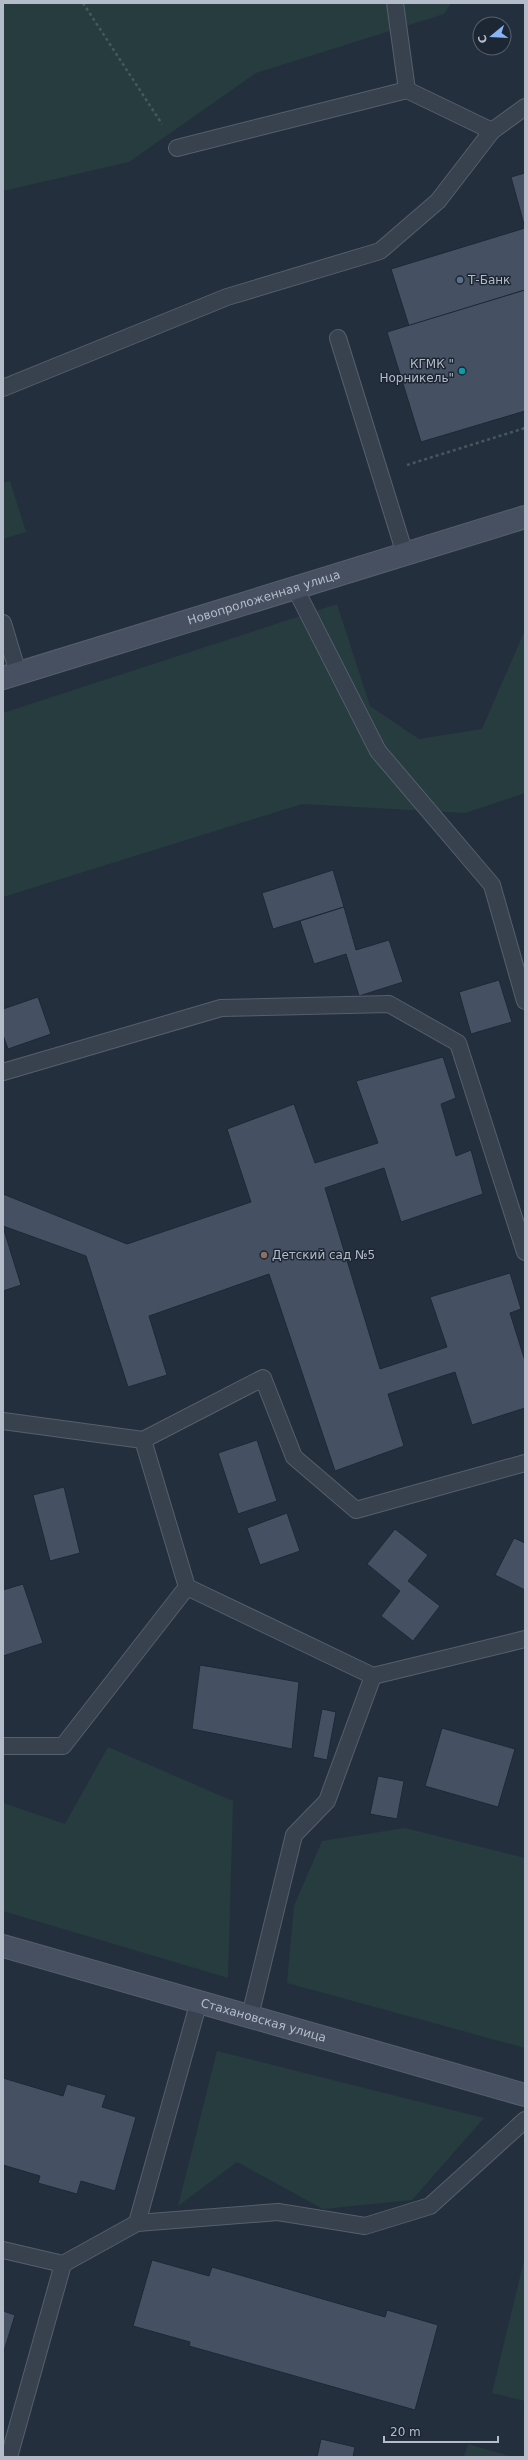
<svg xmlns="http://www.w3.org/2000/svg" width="528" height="2460" viewBox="0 0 528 2460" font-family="'DejaVu Sans',sans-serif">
<rect width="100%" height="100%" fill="#242f3e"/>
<g fill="#263c3f">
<path d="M3,3H451L444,14L256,73L129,162L3,191Z"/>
<path d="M10,481L26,532L3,539V483Z"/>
<path d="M337,604L370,706L419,739L482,729L525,630V793L465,813L302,804L3,897V713Z"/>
<path d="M108,1747L233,1801L228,1978L3,1911V1803L65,1824Z"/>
<path d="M405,1828L525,1858V2048L287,1983L294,1906L322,1841Z"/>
<path d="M217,2051L484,2118L412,2200L323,2209L237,2162L178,2206Z"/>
<path d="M525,2256V2401L492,2393Z"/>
<path d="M468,2444L513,2457H464Z"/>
</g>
<g fill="#455162" stroke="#1f2835">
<path d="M525,173V228L511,177Z"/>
<path d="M525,228V290L409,326L391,269Z"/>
<path d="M525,290V411L421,442L387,332Z"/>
<path d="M333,870L344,907L273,929L262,893Z"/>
<path d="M344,907L356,950L389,940L403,982L359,996L346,954L314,964L300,921Z"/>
<path d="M499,980L512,1022L471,1034L459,992Z"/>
<path d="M38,997L51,1034L8,1049L3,1035V1009Z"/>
<path d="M443,1057L456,1098L441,1104L456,1156L471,1150L483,1194L401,1222L384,1168L325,1188L380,1369L447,1347L430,1297L510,1273L521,1309L510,1313L525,1361V1408L472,1425L455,1372L388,1394L404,1446L335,1471L269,1274L149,1316L167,1375L128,1387L86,1256L3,1226V1194L127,1244L251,1202L227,1129L294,1104L315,1163L378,1143L356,1081Z"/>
<path d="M3,1227L21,1285L3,1291Z"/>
<path d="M257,1440L277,1501L238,1514L218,1453Z"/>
<path d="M64,1487L80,1553L50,1561L33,1495Z"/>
<path d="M287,1513L300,1551L260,1565L247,1528Z"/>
<path d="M395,1529L428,1555L408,1581L440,1606L413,1641L381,1616L400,1591L367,1564Z"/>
<path d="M514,1538L525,1543V1590L495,1575Z"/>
<path d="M23,1584L43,1643L3,1656V1590Z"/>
<path d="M200,1665L299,1682L292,1749L192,1729Z"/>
<path d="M322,1709L336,1712L327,1760L313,1757Z"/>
<path d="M442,1728L515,1749L498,1807L425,1786Z"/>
<path d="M378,1776L404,1781L397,1819L370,1814Z"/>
<path d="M3,2078L63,2096L67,2084L106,2095L102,2107L136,2117L115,2191L81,2181L77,2194L38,2183L40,2176L3,2165Z"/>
<path d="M152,2260L209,2276L212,2267L385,2317L387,2310L438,2325L415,2410L189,2346L190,2342L133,2326Z"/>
<path d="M3,2311L15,2315L3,2354Z"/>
<path d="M321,2439L355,2447L353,2457H317Z"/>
</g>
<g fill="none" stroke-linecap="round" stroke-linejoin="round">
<defs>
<g id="lane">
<path d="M395,3L407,90L492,131"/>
<path d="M177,148L407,90"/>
<path d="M338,338L405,554"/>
<path d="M3,388L227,297L380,251L438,201L492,131L525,107"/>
<path d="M295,588L378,751L492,885L525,1001"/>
<path d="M3,623L18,673"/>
<path d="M3,1072L221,1008L389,1004L458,1043L525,1252"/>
<path d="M3,1421L143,1440L263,1378L294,1457L356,1510L525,1463"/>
<path d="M143,1440L187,1587L373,1676L525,1639"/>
<path d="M3,1746H63L187,1587"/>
<path d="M250,2016L294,1835L327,1801L373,1676"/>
<path d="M137,2223L278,2212L365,2226L430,2206L525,2120"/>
<path d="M3,2250L63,2264L137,2223L199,2001"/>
<path d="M9,2457L63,2264"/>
</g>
<g id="secondary">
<path id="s1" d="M3,678L525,517"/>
<path id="s2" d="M3,1946L525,2095"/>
</g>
</defs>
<use href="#lane" stroke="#565f6c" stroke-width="18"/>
<use href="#secondary" stroke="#565f6c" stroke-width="24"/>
<g stroke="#44595c" stroke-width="2.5" stroke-dasharray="3 3" stroke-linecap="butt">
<path d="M83,3L162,124"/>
<path d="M407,465L525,428"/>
</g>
<use href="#lane" stroke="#38414e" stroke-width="16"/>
<use href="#secondary" stroke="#465061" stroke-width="22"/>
</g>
<circle fill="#5c6f8a" stroke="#1d2633" stroke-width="1.5" cx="460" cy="280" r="4"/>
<circle fill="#0f9aa8" stroke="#1d2633" stroke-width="1.5" cx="462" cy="371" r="4"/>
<circle fill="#8d6e63" stroke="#1d2633" stroke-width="1.5" cx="264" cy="1255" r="4"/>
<g text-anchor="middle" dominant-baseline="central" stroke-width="3" stroke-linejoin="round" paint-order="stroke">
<g font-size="12" fill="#b4bcc9" stroke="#1d2633" text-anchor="start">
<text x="468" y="280">Т-Банк</text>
<text x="454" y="364" text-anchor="end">КГМК "<tspan x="454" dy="14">Норникель"</tspan></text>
<text x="272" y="1255">Детский сад №5</text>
</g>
<g font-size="12" fill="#b4bcc9" stroke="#1d2633">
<text stroke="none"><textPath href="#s1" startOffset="273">Новопроложенная улица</textPath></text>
<text stroke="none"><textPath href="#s2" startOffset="271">Стахановская улица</textPath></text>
</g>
</g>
<rect width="528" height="2460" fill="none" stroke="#b4bcc9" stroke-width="8"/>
<g transform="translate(492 36) rotate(252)"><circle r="19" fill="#1d2633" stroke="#59626f"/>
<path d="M0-3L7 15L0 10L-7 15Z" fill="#8ab4f8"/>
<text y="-6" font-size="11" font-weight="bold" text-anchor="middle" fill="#b4bcc9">С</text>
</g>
<path d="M384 2436v6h114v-6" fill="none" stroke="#b4bcc9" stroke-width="2"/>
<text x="390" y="2436" font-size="12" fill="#b4bcc9" stroke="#1d2633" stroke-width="3" paint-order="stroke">20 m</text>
</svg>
